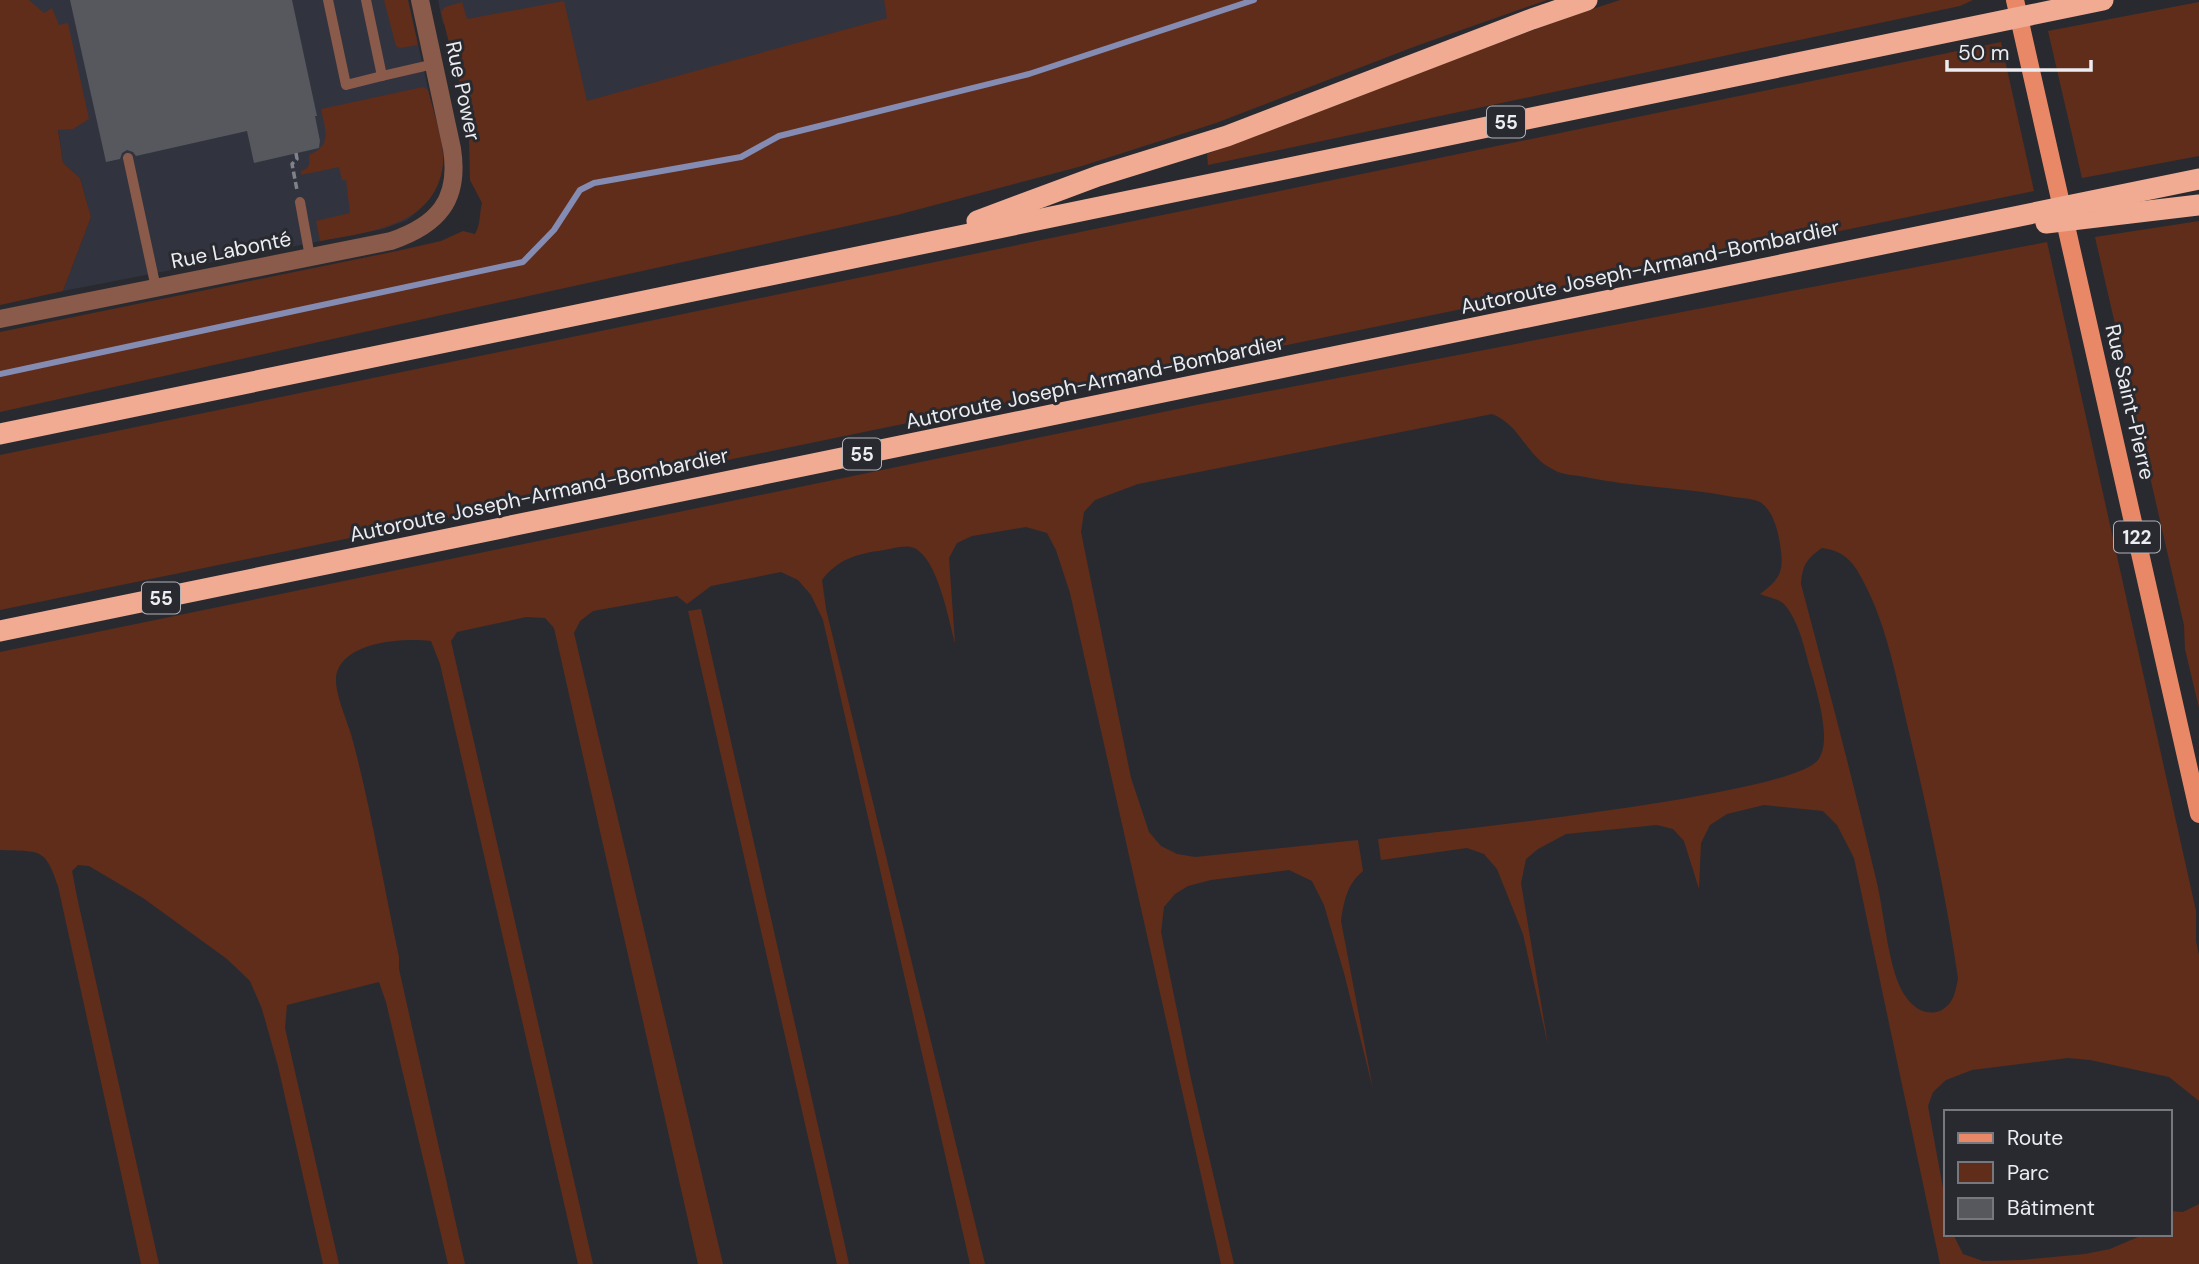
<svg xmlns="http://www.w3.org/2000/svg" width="2199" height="1264" viewBox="0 0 2199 1264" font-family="'DM Sans',sans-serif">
<rect width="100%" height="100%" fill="#292a30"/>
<g fill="#31333f">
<path d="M0,0H408L440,142L443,163L440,178L430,197L419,210L407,220L383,229L63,291L91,217L80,178L63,163L55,107Z"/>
<path d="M438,0H884L888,18L587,102L466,19L443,24Z"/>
</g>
<g fill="#602d1a" fill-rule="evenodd">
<path d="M0,0H29L44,13L52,8L59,25L68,23L89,119L73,129L58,130L63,163L80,178L91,217L63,291L0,305Z"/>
<path d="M384,0H408L418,45L400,48L396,46Z"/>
<path d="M884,0H1547L1416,46L1216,123L1082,166L897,215L0,412V332L397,251L441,241L463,231L475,234C481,224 479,214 482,203L470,180L469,140L462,92L441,12L445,7L462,2L467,19L564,1L587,101L887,18Z"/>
<path d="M1620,0H1973L1960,6L1208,165L1207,154C1345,104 1480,46 1620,0Z"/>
<path d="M2199,2V156L2082,178L2048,31Z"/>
<path d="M2001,42L2034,191L0,610V455Z"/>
<path d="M423,87L428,90C433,110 445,145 443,164C436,227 368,232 320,241L316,221L350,213L346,180H342L339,167L301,175V171C310,168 310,164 309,155C333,145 325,130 321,109Z"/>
<path d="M2199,221V708L2185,649L2184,625L2095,237Z"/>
<path d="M2047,242L2196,911V941L2199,955V1101L2169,1077L2090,1060L2068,1058L1972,1070L1946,1080L1933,1092L1928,1106L1945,1199V1234H1953L1963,1254L1983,1261L2022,1260L2085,1254L2110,1249L2145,1234H2169L2170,1211L2183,1212L2199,1204V1264H1940L1854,858L1837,825L1823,811L1764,805L1727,814L1710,825L1701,843L1699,889L1684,841L1673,829L1657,825L1566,834L1538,849L1526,859L1521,883L1548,1045L1523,934L1497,869L1484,854L1467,848L1381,860L1378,839C1442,831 1790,796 1818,760C1833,741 1816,689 1810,668C1804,647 1799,621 1784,604C1779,599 1767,597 1760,594C1782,578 1784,570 1780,544C1778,531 1773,510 1760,502C1752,498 1737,498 1728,496C1681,487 1632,487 1585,477C1575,475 1563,475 1554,470C1526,457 1521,425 1492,414L1138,484L1095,500L1084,512L1081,532L1131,778L1149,832L1161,846L1177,854L1195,857L1358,840L1363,871C1347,884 1344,901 1341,921L1373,1089L1344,973L1324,905L1312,881L1289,870L1211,880L1188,886L1175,894L1164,907L1161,932L1191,1079L1234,1264H1221L1070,593L1056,550L1047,533L1026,527L972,536L957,543L949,558L955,643C949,621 937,553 911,547C902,545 887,550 878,551C855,554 836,561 822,580L826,609L985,1264H970L823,620L811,595L798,580L781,572L711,586L687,604L677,596L593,611L580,621L574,633L723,1264H698L554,628L545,618L526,617L457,632L451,641L593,1264H578L440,664L431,641C403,638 348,641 337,672C332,687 346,718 351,734C371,807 383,883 399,957V969L465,1264H448L386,1002L379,982L287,1005L285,1028L339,1264H323L278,1066L262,1009L250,981L227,959L143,898L89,866L78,865L72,871L77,897L159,1264H141L58,886C45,846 39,852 0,850V652L1197,405ZM1822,548C1838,550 1848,556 1857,570C1886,618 1896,677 1909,732C1928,813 1946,895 1958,978C1956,990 1954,1003 1942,1010C1928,1017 1914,1009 1906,997C1888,974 1884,909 1876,879C1853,780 1827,682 1801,584C1802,566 1807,558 1822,548Z"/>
<path d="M701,609L840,1223L849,1264H837L688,611Z"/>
</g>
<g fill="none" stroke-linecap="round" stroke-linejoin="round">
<path stroke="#848cb4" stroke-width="6" d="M0,374L523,262L554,230L580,190L594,183L741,157L779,136L1029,74L1254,0"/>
</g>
<path fill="#56585e" d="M70,0H292L317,116H315L320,141L319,148L254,163L247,131L136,156L133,152L127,150L122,153L120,159L106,162Z"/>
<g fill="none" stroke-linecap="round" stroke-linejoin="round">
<path stroke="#818287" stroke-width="3.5" stroke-dasharray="7 3.5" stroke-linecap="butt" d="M296,153L297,159L292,164L297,190"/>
<g stroke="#8a5b4a" stroke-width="10">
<path d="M328,0L346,85L382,76"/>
<path d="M366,0L382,76L434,64"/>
<path d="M128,158L156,288"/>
<path d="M300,202L310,257"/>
</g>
<path stroke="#8a5b4a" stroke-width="18" d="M0,319L391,241C438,225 460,200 452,149L420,0"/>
<path stroke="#e98866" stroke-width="18" d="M2015,0L2199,814"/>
<g stroke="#f1ab92" stroke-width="21">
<path d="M977,221L1098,176L1227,136L1532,19L1587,0"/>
<path d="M2046,223L2199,205"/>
<path d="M0,434L2103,0"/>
<path d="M0,631L2199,179"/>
</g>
</g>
<g text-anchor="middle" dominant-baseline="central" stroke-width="6" stroke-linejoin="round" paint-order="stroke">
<g fill="#292a30" stroke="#b2b2b7" stroke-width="2">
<rect x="1487" y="106.5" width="38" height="31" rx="5"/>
<rect x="843" y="438.5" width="38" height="31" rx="5"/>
<rect x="2114" y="521.5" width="46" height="31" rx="5"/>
<rect x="142" y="582.5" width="38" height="31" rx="5"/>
</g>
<g font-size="19" font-weight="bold" fill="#ecedf1">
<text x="1506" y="122">55</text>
<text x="862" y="454">55</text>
<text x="2137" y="537">122</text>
<text x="161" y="598">55</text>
</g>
<g font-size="21" fill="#ecedf1" stroke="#292a30">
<text transform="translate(463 91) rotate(78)">Rue Power</text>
<text transform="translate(231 250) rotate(-11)">Rue Labonté</text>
<text transform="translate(1650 267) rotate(-12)">Autoroute Joseph-Armand-Bombardier</text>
<text transform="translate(1095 382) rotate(-12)">Autoroute Joseph-Armand-Bombardier</text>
<text transform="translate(2130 402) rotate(77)">Rue Saint-Pierre</text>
<text transform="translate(539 495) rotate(-12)">Autoroute Joseph-Armand-Bombardier</text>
</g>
</g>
<rect x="1944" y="1110" width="228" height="126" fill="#292a30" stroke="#77787d" stroke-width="2"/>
<rect x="1958" y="1133" width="35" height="10" fill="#e98866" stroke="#77787d" stroke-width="2"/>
<text x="2007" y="1145" font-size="21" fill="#ecedf1">Route</text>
<rect x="1958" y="1162" width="35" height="21" fill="#602d1a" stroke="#77787d" stroke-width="2"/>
<text x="2007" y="1180" font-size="21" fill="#ecedf1">Parc</text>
<rect x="1958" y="1198" width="35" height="21" fill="#56585e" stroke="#77787d" stroke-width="2"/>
<text x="2007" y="1215" font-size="21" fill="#ecedf1">Bâtiment</text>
<path d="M1947 60v10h144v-10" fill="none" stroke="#ecedf1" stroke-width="3.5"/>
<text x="1958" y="60" font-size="21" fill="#ecedf1" stroke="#292a30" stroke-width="5" paint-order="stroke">50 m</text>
</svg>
